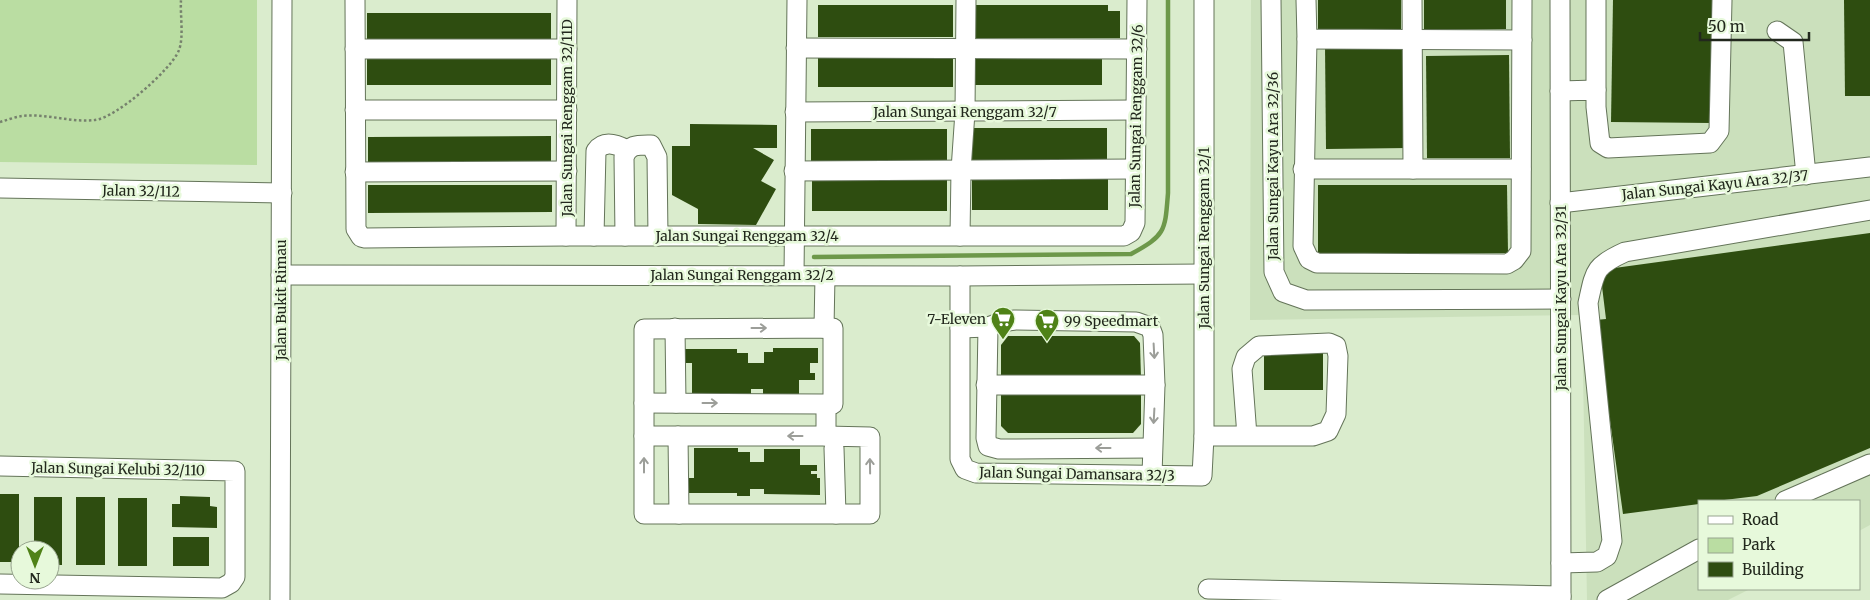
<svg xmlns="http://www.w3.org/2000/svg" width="1870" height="600" viewBox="0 0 1870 600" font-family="Merriweather,serif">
<rect width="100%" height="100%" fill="#daeccd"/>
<path fill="#cbe0bc" d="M1251,0H1870V525L1859,531V501H1699V589H1750L1728,600H1587L1582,315L1250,320Z"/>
<path fill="#badda2" d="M0,0H257V165L0,162Z"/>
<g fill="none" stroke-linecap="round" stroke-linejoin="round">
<path stroke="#6d984a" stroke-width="4.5" d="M814,257L1131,254C1166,235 1165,231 1168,193V0"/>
</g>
<g fill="#2e4d10">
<path d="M1318,0H1401V31L1318,32Z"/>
<path d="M1424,0H1506V29L1424,30Z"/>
<path d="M1613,0H1713L1711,123L1611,122Z"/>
<path d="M1844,0H1870V96H1845Z"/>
<rect x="818" y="5" width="135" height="32"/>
<path d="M972,5H1108V11H1120V38H972Z"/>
<rect x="367" y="13" width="184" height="28"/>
<path d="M1408,45V148L1326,149L1325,46Z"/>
<rect x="967" y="53" width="135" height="32"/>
<rect x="818" y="55" width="135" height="32"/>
<path d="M1509,55L1510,158H1427L1426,56Z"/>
<rect x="367" y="57" width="184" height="28"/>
<path d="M690,124L777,125V148H753L774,160L761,181L776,189L756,225L698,224V209L672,195V146H690Z"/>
<rect x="972" y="128" width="135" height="32"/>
<rect x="811" y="129" width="136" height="32"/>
<path d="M551,136V164L368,165V137Z"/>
<rect x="972" y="178" width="136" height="32"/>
<rect x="812" y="179" width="135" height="32"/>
<path d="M368,185H552V212L368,213Z"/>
<path d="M1318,185H1507L1508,253L1318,254Z"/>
<path d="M1870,233V448L1757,496L1716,501H1699V504L1623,514L1596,320L1606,319L1600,270Z"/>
<path d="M1008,336H1134L1140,343L1141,379L1001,380V345Z"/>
<path d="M773,348H818V363H810V373H815V380H799V394H777V397H763V389H751V398H735V394H692V363H685V349H737V353H748V363H764V352H773Z"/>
<path d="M1323,353V390H1264V354Z"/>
<path d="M1141,389V424L1133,433H1008L1001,426V390Z"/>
<path d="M694,448H738V452H750V462H764V449H800V465H817V471H811V474H817V478H820V495L764,494V489H750V496H737V493H684V478H694Z"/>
<rect x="0" y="494" width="19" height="68"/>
<path d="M180,496L210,497V506L217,507V528L172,527V504H180Z"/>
<path d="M34,497H62V565H50V550H34Z"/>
<rect x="76" y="497" width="29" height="68"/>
<rect x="118" y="498" width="29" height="68"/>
<rect x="173" y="537" width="36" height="29"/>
</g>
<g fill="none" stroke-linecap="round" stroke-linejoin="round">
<defs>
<g id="minor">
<path d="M355,0L356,229L361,237L365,238L566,236H1124L1131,232L1135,223L1137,0"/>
<path d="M1271,0L1274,272L1283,292L1306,300L1561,299"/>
<path d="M1306,0L1307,39L1522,40"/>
<path d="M1412,0L1413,169"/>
<path d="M1560,0L1561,600"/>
<path d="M1596,0V90"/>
<path d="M1777,31L1793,42L1806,175"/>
<path d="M1307,39L1303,246L1309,259L1317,263L1507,264L1514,260L1521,251L1522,0"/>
<path d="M796,48L1137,49"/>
<path d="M355,49H567"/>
<path d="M1560,91L1596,90V107L1600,143L1608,148L1710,143L1719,131L1722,0"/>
<path d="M355,110H567"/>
<path d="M795,112L1135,110"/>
<path d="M1303,169H1521"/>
<path d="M794,171L1134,169"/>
<path d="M355,172L567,171"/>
<path d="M0,188L282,193"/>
<path d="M1560,203L1870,167"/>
<path d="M566,236L567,0"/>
<path d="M594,236L596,151C604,140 616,144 627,150"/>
<path d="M625,236L624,157C629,144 638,145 651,145L657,157L658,236"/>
<path d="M960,236L961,170L965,112L966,0"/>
<path d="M281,275L960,276L1203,274"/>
<path d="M794,275L797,0"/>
<path d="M960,276V459L965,469L976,473L1202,476L1204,436V0"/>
<path d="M988,327L986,438L988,446L999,449L1152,448"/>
<path d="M675,328L676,403"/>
<path d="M824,328L825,276"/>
<path d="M960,328L988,327L1001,322L1015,320L1136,322L1150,327L1153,335L1155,385L1152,475"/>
<path d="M986,385H1155"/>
<path d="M644,403L826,404V436H644"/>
<path d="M678,436L679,514H644V329L833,328V404"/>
<path d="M826,436L870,437V514H836L834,448"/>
<path d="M1204,436H1313L1328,431L1336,414L1338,356L1336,346L1329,343L1259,346L1246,357L1242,369L1247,436"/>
<path d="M0,466L235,471V577L231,583L222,588L0,584"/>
<path d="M1785,501L1870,464"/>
<path d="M679,514H836"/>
<path d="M1561,563L1597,562L1607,556L1612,541L1588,303C1595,271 1594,266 1625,252L1870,210"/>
<path d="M1208,589L1561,596"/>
<path d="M280,600L282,0"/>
<path d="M1607,600L1699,549"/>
</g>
</defs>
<use href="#minor" stroke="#647459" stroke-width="21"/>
<path stroke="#76816d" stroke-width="2.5" stroke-dasharray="2.5 2.5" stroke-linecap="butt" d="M0,122C7,120 15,117 22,116C46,113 71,123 95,120C116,118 172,69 179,50C184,37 180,14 181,0"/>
<use href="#minor" stroke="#fff" stroke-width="19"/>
</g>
<defs><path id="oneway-shaft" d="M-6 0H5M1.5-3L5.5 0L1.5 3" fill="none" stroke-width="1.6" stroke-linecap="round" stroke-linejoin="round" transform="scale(1.25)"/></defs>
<g stroke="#9c9e99">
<use href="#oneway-shaft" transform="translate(759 328)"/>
<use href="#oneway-shaft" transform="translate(1154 351) rotate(87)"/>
<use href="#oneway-shaft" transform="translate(710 403)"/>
<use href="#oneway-shaft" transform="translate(1154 416) rotate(93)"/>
<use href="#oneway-shaft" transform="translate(795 436) rotate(180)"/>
<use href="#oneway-shaft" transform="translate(1103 448) rotate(180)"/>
<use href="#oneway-shaft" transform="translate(644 465) rotate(-90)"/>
<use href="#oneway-shaft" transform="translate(870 466) rotate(-91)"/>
</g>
<defs>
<symbol id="supermarket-pin" viewBox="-11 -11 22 30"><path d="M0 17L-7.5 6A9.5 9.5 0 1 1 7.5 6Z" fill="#4f8217" stroke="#e7f9db"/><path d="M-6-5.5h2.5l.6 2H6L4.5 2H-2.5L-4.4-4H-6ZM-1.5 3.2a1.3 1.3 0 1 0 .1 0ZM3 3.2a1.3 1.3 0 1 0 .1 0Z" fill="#fff"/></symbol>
</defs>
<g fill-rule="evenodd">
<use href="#supermarket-pin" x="989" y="305" width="28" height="38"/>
<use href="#supermarket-pin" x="1033" y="307" width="28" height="38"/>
</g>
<g text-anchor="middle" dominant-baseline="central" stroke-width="5" stroke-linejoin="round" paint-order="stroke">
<g font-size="14" fill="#22281d" stroke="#e7f9db">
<text x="965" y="112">Jalan Sungai Renggam 32/7</text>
<text transform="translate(1136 116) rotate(-89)">Jalan Sungai Renggam 32/6</text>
<text transform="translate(567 118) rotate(-90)">Jalan Sungai Renggam 32/11D</text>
<text transform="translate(1273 166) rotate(-90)">Jalan Sungai Kayu Ara 32/36</text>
<text transform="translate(1715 185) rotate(-6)">Jalan Sungai Kayu Ara 32/37</text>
<text transform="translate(141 191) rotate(1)">Jalan 32/112</text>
<text x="747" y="236">Jalan Sungai Renggam 32/4</text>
<text transform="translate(1204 238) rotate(-90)">Jalan Sungai Renggam 32/1</text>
<text x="742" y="275">Jalan Sungai Renggam 32/2</text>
<text transform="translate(1561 298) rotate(-90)">Jalan Sungai Kayu Ara 32/31</text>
<text transform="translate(281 300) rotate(-90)">Jalan Bukit Rimau</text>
<text transform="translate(118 469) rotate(1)">Jalan Sungai Kelubi 32/110</text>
<text transform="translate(1077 474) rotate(1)">Jalan Sungai Damansara 32/3</text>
</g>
<g font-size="14" fill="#22281d" stroke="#e7f9db" text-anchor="end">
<text x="986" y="319">7-Eleven</text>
<text x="1064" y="321" text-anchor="start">99 Speedmart</text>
</g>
</g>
<rect x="1698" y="500" width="162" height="90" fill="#e7f9db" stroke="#98a58f"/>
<rect x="1708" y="516" width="25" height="8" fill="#ffffff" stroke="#98a58f"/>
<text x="1742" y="525" font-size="15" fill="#22281d">Road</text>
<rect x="1708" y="538" width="25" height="15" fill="#badda2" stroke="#98a58f"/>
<text x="1742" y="550" font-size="15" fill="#22281d">Park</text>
<rect x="1708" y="562" width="25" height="15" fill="#2e4d10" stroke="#98a58f"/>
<text x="1742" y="575" font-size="15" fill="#22281d">Building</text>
<g transform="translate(35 565) rotate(180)"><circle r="24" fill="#e7f9db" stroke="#98a58f"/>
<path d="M0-4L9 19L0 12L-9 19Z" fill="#4f8217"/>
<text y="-8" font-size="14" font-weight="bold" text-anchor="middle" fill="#22281d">N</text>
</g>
<path d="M1700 32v8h109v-8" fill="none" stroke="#22281d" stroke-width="2.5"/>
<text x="1708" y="32" font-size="15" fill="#22281d" stroke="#e7f9db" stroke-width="4" paint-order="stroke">50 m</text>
</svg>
